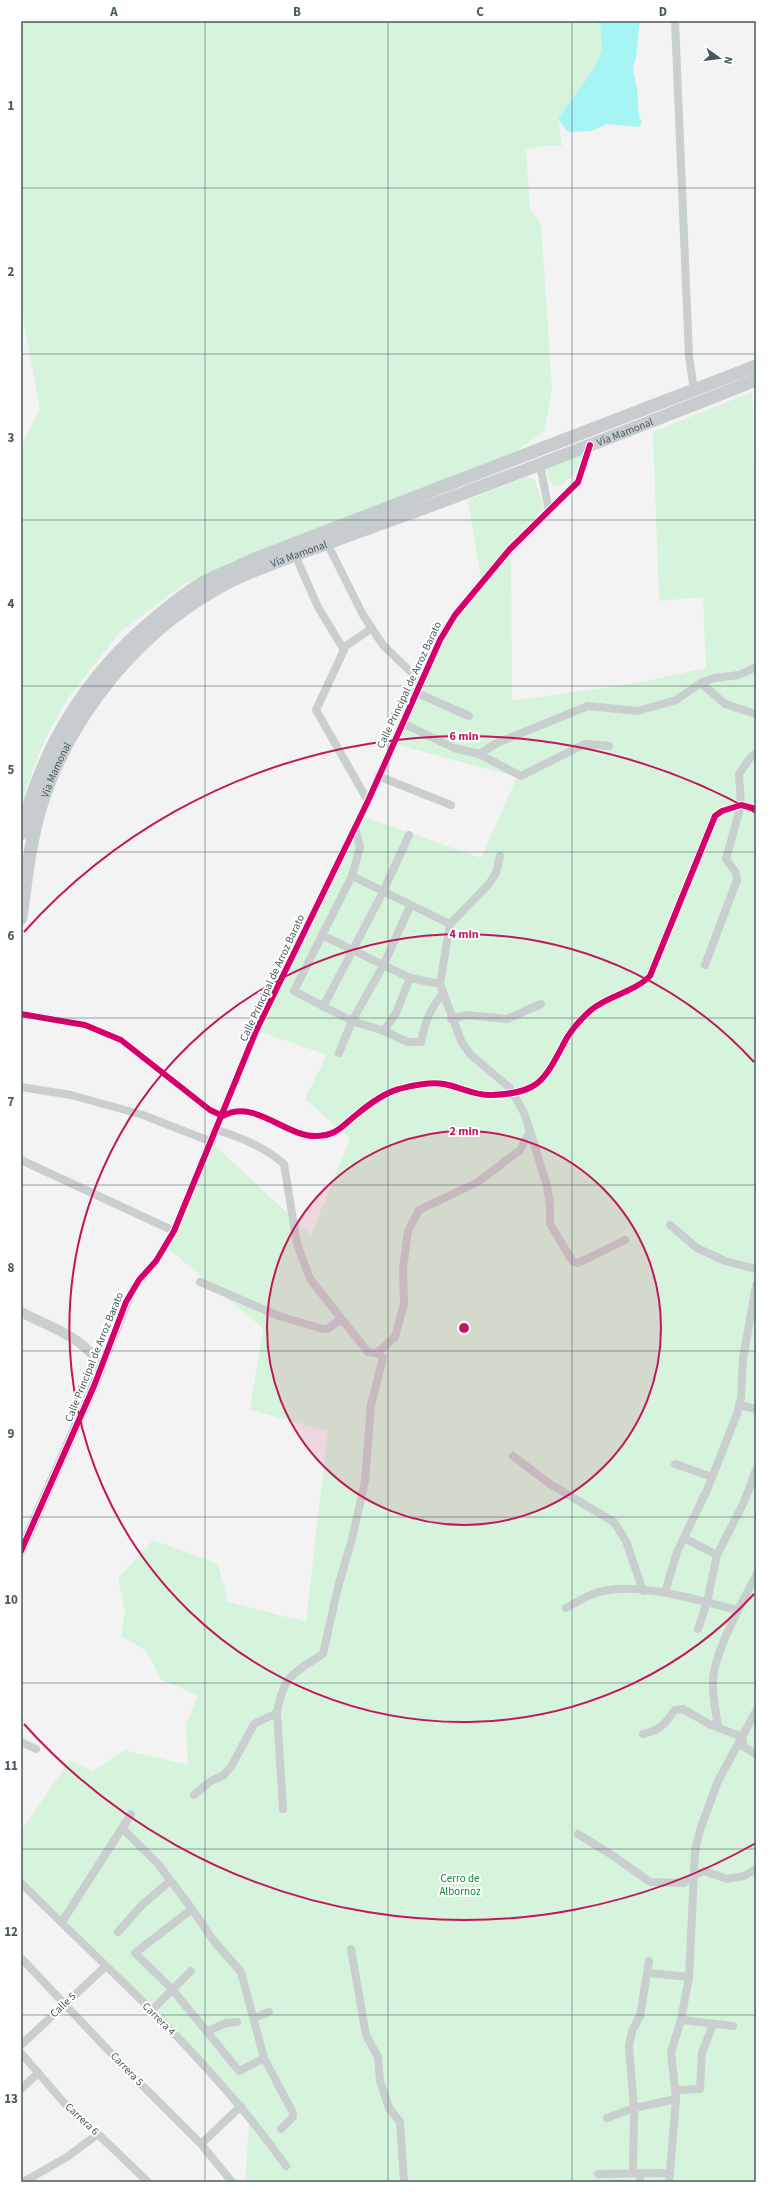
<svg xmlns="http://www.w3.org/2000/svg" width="777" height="2203" viewBox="0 0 777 2203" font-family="'Source Sans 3',sans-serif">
<rect width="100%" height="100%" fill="#f3f3f3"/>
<g fill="#d5f4db">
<path d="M21,21H593L601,26C599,37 602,39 602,47C602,65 568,102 558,119L562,146H543L526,150L530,209L541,224L552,390L544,431L517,451L252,555L183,585L120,632L68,698L44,742L26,788L21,811V447L40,409L21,308Z"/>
<path d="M752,392L756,544V2182H245L250,2115C177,2034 104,1951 21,1881V1831L70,1760L93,1771L125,1750L188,1765L186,1724L198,1696L161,1679L146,1651L121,1636L125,1611L118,1578L153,1540L218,1564L228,1602L306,1622L328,1431L250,1410L263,1328L164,1245L211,1142L311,1235L350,1138L305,1099L327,1055L252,1029L359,815L481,858L517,777L391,743L416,684L438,639L511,550L512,701L638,683L706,668L703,597L659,601L653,432Z"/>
<path d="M585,452L575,473L561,486H554L549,479L545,467Z"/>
<path d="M527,477L535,480L544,508L481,579L468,500Z"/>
</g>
<path fill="#a6f5f5" d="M593,21H640L636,57L633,68L637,89L639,116L642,122L639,127L607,124L591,131L572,132L567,131L558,119C568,102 601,66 602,47C602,39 599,37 601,26Z"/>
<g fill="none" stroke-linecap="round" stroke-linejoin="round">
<g stroke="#c9cecf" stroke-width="8">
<path d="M675,21L689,356L694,390"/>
<path d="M540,465L549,510"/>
<path d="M327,543L363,615L383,645L420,681"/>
<path d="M295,555L318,607L344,650L316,710L368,801"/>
<path d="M343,648L372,628"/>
<path d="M701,683L725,704L756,714"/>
<path d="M415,692L469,716"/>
<path d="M402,723L454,748L479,754L497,743L583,708L588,706L638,711L676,700L701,683L714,678L739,675L756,667"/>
<path d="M479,754L521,776L585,744L609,746"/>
<path d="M378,776L451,805"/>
<path d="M355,828L360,847L352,876L294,991L352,1021L384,1031L396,1013L410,978"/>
<path d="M352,876L450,924"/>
<path d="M322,935L410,978L440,984"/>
<path d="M705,965L737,880L736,873L726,859L741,805L739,774L750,758L756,753"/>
<path d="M323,1007L383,892L409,835"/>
<path d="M21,1014L85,1025L121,1040L210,1110L223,1116C254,1098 285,1137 317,1136C337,1135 341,1127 356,1115C368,1105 384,1093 399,1089C412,1085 431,1082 444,1084C460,1087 476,1096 492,1095C539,1093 544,1081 564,1043C570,1031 581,1019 591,1010C609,995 633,993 650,976L715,816L722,811L741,805L756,809"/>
<path d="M451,1019L467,1015L507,1019L541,1004"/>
<path d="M384,1031L408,1042H421C425,1022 430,1009 443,993"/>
<path d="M339,1053L352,1021L383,966L410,906"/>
<path d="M21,1087L71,1095L143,1115L212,1142"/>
<path d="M530,1131L547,1186L550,1205V1224L573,1262L578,1263L625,1240"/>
<path d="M21,1160L174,1231"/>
<path d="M670,1225L697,1248L725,1261L756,1269"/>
<path d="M200,1282L279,1316L323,1329H328L341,1319"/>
<path d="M377,1353L395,1337L404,1304L403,1268L408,1231L419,1210L478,1182L520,1150L530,1131L524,1113L510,1088L471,1055L462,1043L440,984L450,924L489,884L496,873L500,856"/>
<path d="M101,1369L133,1289L156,1261L174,1231L256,1031L368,801L440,640L455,615L510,549L578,482L590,445"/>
<path d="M739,1405L756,1409"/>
<path d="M513,1456L550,1484L614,1522L626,1541L643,1591"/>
<path d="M675,1464L712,1477"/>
<path d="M684,1538L717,1555"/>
<path d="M665,1592L677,1552L707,1490L737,1414L741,1398L743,1359L756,1285"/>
<path d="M566,1608C575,1603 583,1598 593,1594C634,1579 696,1600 738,1610"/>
<path d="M698,1629L707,1602L717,1555L744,1502L756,1470"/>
<path d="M277,1713L283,1809"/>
<path d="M718,1727C716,1712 712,1695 713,1681C714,1651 743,1602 756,1575"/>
<path d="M643,1734C663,1729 663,1725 675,1710L683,1709L709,1724L742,1737L744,1747L756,1754"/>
<path d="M21,1742L36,1749"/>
<path d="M194,1795L211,1781L224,1775L232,1765L254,1724L277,1713C283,1675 294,1673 323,1654L338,1587L352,1539L365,1481L371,1405L383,1358L377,1353L368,1352L310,1279L297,1244L284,1164C266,1148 240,1137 217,1130"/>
<path d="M122,1828L158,1864L192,1909L213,1940L241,1972L264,2058L293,2113V2117L281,2129"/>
<path d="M578,1834L612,1855L650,1882L684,1883L694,1875L704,1871L727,1879L744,1876L756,1869"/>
<path d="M21,1883C112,1973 211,2060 286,2166"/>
<path d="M192,1909L135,1953L172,1989L239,2071L264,2058"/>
<path d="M62,1922L131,1814"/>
<path d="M118,1932L142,1905L170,1881"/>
<path d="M351,1949L366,2035L378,2057L380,2081L389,2108L400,2122L404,2182"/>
<path d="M21,1958L128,2071L201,2144L232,2182"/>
<path d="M649,1973L689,1977"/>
<path d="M151,2011L191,1971"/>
<path d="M254,2018L269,2012"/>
<path d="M681,2020L733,2026"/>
<path d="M208,2031L226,2023L237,2022"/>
<path d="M21,2045L106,1966"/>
<path d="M21,2053L72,2112L98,2134L148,2182"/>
<path d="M21,2089L38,2073"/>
<path d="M676,2090L700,2089L702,2053L713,2024"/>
<path d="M607,2118L634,2108L676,2099"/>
<path d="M201,2144L241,2106"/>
<path d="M633,2173L634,2108L629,2046L632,2031L640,2016L649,1961"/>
<path d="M598,2174L669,2173"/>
<path d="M25,2181L67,2157L98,2134"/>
<path d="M640,2182V2173"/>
<path d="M669,2182L676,2099L671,2052L681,2020L689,1977L695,1851L700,1830L718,1781L756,1711"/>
</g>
<path stroke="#c9cecf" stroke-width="10" d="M21,1312C49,1327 88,1338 101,1369L21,1551"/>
<g stroke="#c7ccce" stroke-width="13">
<path d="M21,834C41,751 83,681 147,625C166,609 186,592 208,580C223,573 238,567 252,560L756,366"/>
<path id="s1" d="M21,918C26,880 30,842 41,806C71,711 143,625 233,580C263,566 294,555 325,544C362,531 398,517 435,504C543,464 650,422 756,380"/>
</g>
<defs>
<g id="cycleway">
<path d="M21,1014L85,1025L121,1040L210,1110L223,1116C254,1098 285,1137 317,1136C337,1135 341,1127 356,1115C368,1105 384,1093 399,1089C412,1085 431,1082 444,1084C460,1087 476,1096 492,1095C539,1093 544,1081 564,1043C570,1031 581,1019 591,1010C609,995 633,993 650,976L715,816L722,811L741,805L756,809"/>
<path d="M21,1551L94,1386L126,1302L139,1280L156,1261L174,1231L256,1031L368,801L440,640L455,615L510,549L578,482L590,445"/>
</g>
</defs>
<use href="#cycleway" stroke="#fff" stroke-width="8"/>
<use href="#cycleway" stroke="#d6006c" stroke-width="6"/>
</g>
<path fill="none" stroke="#475a62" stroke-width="1" stroke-opacity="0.55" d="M205,21V2182M388,21V2182M572,21V2182M21,188H756M21,354H756M21,520H756M21,686H756M21,852H756M21,1018H756M21,1185H756M21,1351H756M21,1517H756M21,1683H756M21,1849H756M21,2015H756"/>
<circle cx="464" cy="1328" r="197" fill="#c2185b" fill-opacity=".12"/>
<g fill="none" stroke="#c2185b" stroke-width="2">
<circle cx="464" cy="1328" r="197"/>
<path d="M754 1594A394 394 0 1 1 754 1062"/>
<path d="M756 1843A592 592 0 0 1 24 1724M24 932A592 592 0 0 1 756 813"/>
</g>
<g text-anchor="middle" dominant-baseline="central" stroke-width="4" stroke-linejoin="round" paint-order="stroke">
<g font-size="11" fill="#475a62" stroke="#fff">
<text stroke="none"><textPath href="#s1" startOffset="837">Vía Mamonal</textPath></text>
<text stroke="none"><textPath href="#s1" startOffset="489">Vía Mamonal</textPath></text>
<text transform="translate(409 685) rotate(-65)">Calle Principal de Arroz Barato</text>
<text stroke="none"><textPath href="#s1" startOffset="153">Vía Mamonal</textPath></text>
<text transform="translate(272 978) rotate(-65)">Calle Principal de Arroz Barato</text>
<text transform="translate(94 1357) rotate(-68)">Calle Principal de Arroz Barato</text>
<text transform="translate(63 2005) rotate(-43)">Calle 5</text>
<text transform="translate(159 2019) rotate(45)">Carrera 4</text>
<text transform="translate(127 2069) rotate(46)">Carrera 5</text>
<text transform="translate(82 2119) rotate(43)">Carrera 6</text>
</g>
<g font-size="11" fill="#0d8831" stroke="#fff">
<text x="460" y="1878">Cerro de<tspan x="460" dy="13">Albornoz</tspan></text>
</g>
</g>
<circle cx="464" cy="1328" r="6" fill="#c2185b" stroke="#fff" stroke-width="2"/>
<g font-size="12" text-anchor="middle" font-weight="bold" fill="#c2185b" stroke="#fff" stroke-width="4" stroke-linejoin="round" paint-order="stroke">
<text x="464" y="740">6 min</text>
<text x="464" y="938">4 min</text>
<text x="464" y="1135">2 min</text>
</g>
<rect width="777" height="2203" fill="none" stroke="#ffffff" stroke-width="44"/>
<g transform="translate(719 58) rotate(104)" stroke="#ffffff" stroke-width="3" paint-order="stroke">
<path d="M0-3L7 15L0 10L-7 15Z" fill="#475a62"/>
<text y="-6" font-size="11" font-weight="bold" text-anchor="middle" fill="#475a62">N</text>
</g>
<rect x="22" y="22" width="733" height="2159" fill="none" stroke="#475a62" stroke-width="1.5"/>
<g font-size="13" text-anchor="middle" font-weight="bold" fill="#475a62">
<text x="114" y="16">A</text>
<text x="297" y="16">B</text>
<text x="480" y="16">C</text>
<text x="663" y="16">D</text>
<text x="11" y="110">1</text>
<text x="11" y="276">2</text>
<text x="11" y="442">3</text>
<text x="11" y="608">4</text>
<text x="11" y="774">5</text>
<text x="11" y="940">6</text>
<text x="11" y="1106">7</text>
<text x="11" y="1272">8</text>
<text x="11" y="1438">9</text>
<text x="11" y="1604">10</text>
<text x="11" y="1770">11</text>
<text x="11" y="1936">12</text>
<text x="11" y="2103">13</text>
</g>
</svg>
